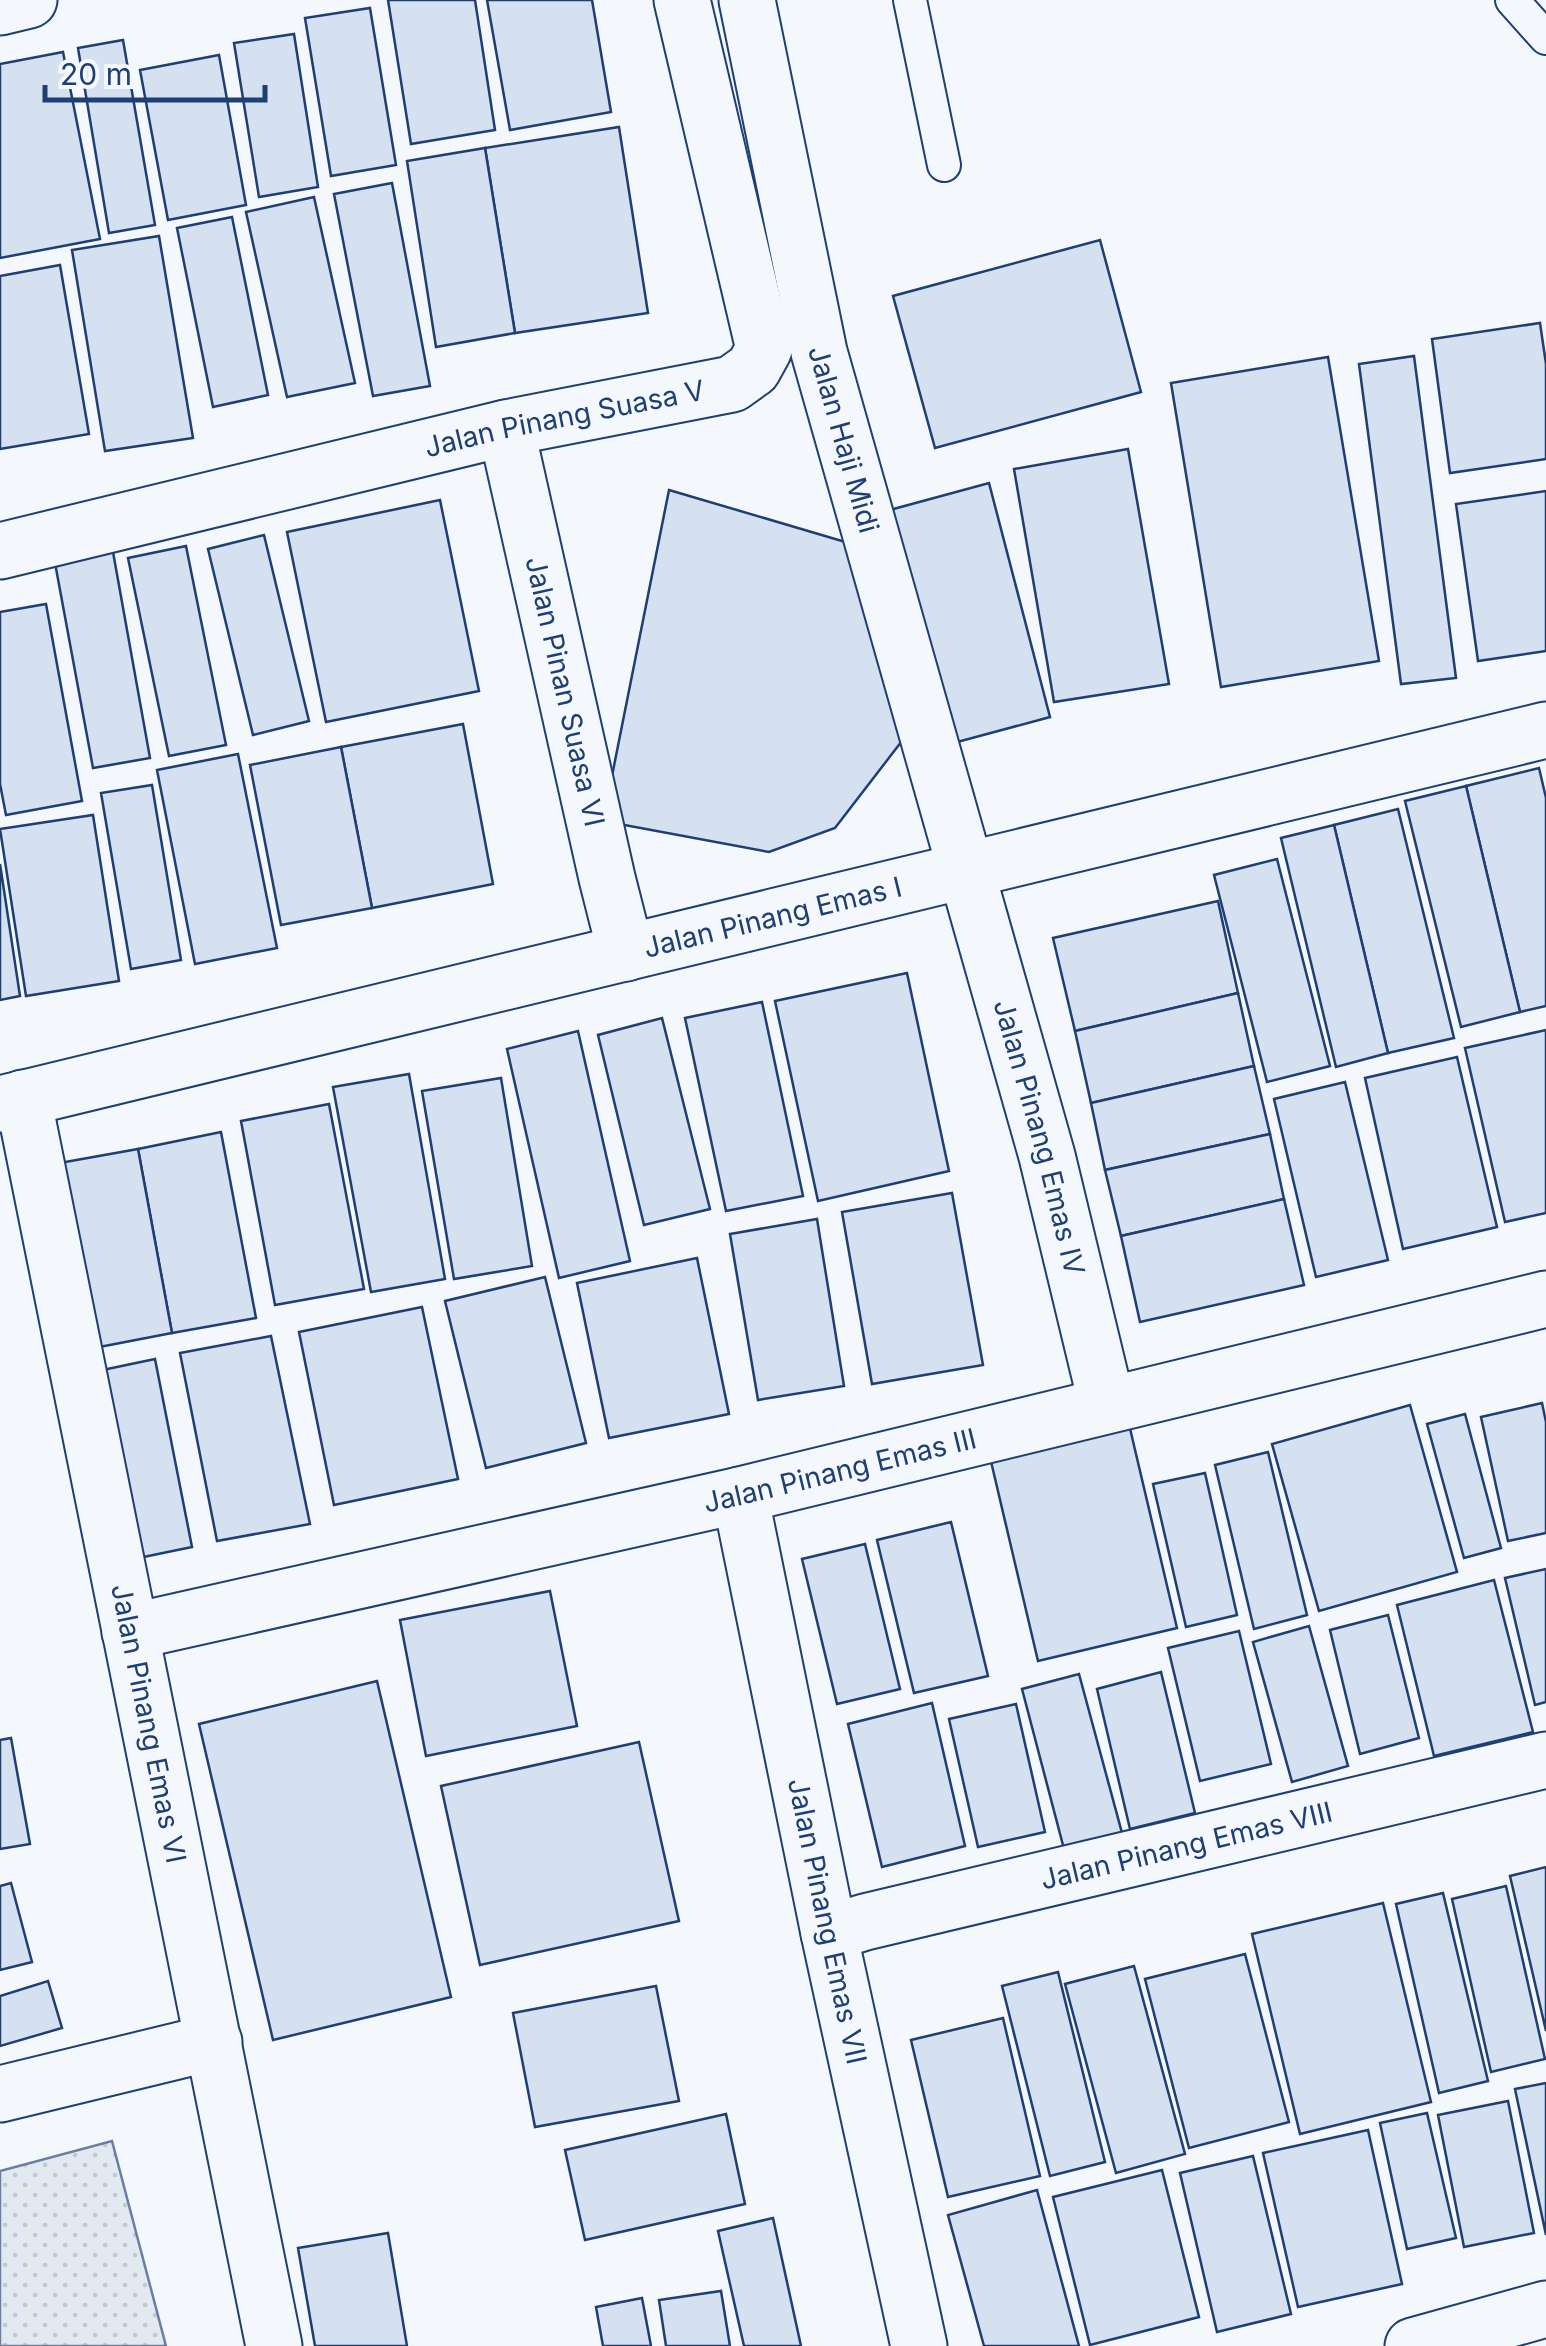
<svg xmlns="http://www.w3.org/2000/svg" width="1546" height="2346" viewBox="0 0 1546 2346" font-family="Inter,sans-serif">
<defs>
<pattern id="park-dots" width="8" height="8" patternUnits="userSpaceOnUse" patternTransform="scale(2.5)"><rect width="8" height="8" fill="#e3e9f0"/><path d="M2 2h.1M6 6h.1" fill="none" stroke="#c2c9d1" stroke-width="1.8" stroke-linecap="round"/></pattern>
</defs>
<rect width="100%" height="100%" fill="#f4f7fb"/>
<path fill="url(#park-dots)" stroke="#687fa3" stroke-width="2.5" d="M112,2141L166,2346H0V2171Z"/>
<g fill="#d5e0f0" stroke="#1d3f73" stroke-width="2.5">
<path d="M388,0H475L495,130L411,144Z"/>
<path d="M487,0H592L611,112L510,130Z"/>
<path d="M370,8L396,165L331,176L305,18Z"/>
<path d="M294,34L318,187L259,197L234,43Z"/>
<path d="M123,40L155,225L109,233L78,48Z"/>
<path d="M63,52L100,239L0,258V64Z"/>
<path d="M219,55L246,205L168,220L140,70Z"/>
<path d="M619,127L648,313L515,333L485,148Z"/>
<path d="M485,148L515,333L436,347L407,161Z"/>
<path d="M392,183L430,386L373,396L334,194Z"/>
<path d="M314,197L355,383L287,397L246,212Z"/>
<path d="M232,217L268,395L213,407L177,228Z"/>
<path d="M159,236L193,438L105,451L72,250Z"/>
<path d="M1100,240L1141,392L935,448L893,296Z"/>
<path d="M60,265L89,434L0,449V276Z"/>
<path d="M1540,323L1546,364V459L1450,473L1432,339Z"/>
<path d="M1414,356L1456,678L1401,684L1359,364Z"/>
<path d="M1328,357L1379,661L1221,687L1171,383Z"/>
<path d="M1128,449L1169,684L1054,702L1014,469Z"/>
<path d="M989,483L1050,717L950,744L890,510Z"/>
<path d="M669,490L859,546L905,737L835,828L769,852L603,821Z"/>
<path d="M1546,491V651L1478,661L1456,504Z"/>
<path d="M440,500L479,691L326,722L287,532Z"/>
<path d="M264,535L309,721L253,735L208,549Z"/>
<path d="M186,546L226,745L169,756L128,558Z"/>
<path d="M113,552L150,758L93,768L55,563Z"/>
<path d="M46,604L82,801L6,815L0,784V612Z"/>
<path d="M463,724L493,884L372,908L341,747Z"/>
<path d="M341,747L372,908L281,925L250,765Z"/>
<path d="M238,754L277,948L195,964L157,770Z"/>
<path d="M1539,768L1546,798V1006L1520,1012L1466,786Z"/>
<path d="M152,785L181,960L131,969L101,793Z"/>
<path d="M1466,786L1520,1012L1461,1027L1405,801Z"/>
<path d="M1398,809L1454,1038L1388,1053L1334,825Z"/>
<path d="M93,815L119,981L26,996L0,829Z"/>
<path d="M1334,825L1388,1053L1336,1067L1281,838Z"/>
<path d="M1277,859L1330,1066L1267,1082L1214,875Z"/>
<path d="M0,864L20,996L0,1000Z"/>
<path d="M1218,901L1238,993L1075,1031L1053,938Z"/>
<path d="M907,973L949,1171L818,1201L775,1001Z"/>
<path d="M1238,993L1254,1066L1091,1103L1075,1031Z"/>
<path d="M762,1002L803,1196L726,1211L685,1018Z"/>
<path d="M662,1018L710,1209L644,1225L598,1035Z"/>
<path d="M1546,1030V1213L1505,1222L1465,1048Z"/>
<path d="M578,1031L630,1261L559,1278L507,1049Z"/>
<path d="M1457,1057L1497,1227L1403,1249L1365,1078Z"/>
<path d="M1254,1066L1270,1134L1105,1170L1091,1103Z"/>
<path d="M409,1074L445,1279L371,1292L333,1087Z"/>
<path d="M501,1078L532,1266L454,1279L422,1091Z"/>
<path d="M1345,1082L1388,1260L1316,1277L1274,1099Z"/>
<path d="M329,1104L364,1289L275,1305L241,1121Z"/>
<path d="M221,1132L256,1318L172,1333L138,1149Z"/>
<path d="M1270,1134L1284,1199L1121,1236L1105,1170Z"/>
<path d="M138,1149L172,1333L89,1349L54,1164Z"/>
<path d="M952,1193L983,1365L872,1384L842,1212Z"/>
<path d="M1284,1199L1304,1285L1140,1322L1121,1236Z"/>
<path d="M817,1219L844,1386L758,1400L730,1234Z"/>
<path d="M697,1258L729,1414L609,1438L577,1283Z"/>
<path d="M545,1277L586,1443L486,1468L445,1301Z"/>
<path d="M422,1307L458,1479L334,1505L299,1332Z"/>
<path d="M271,1336L310,1524L217,1541L180,1353Z"/>
<path d="M155,1359L192,1547L129,1560L93,1372Z"/>
<path d="M1542,1403L1546,1422V1533L1508,1541L1481,1417Z"/>
<path d="M1410,1405L1457,1572L1319,1611L1272,1444Z"/>
<path d="M1465,1414L1501,1548L1464,1558L1427,1424Z"/>
<path d="M1128,1420L1177,1628L1038,1661L989,1453Z"/>
<path d="M1268,1452L1307,1615L1254,1629L1215,1465Z"/>
<path d="M1205,1473L1237,1615L1186,1627L1153,1484Z"/>
<path d="M951,1522L988,1676L914,1693L877,1540Z"/>
<path d="M865,1544L900,1689L837,1704L802,1559Z"/>
<path d="M1546,1569V1702L1535,1705L1505,1578Z"/>
<path d="M1494,1580L1533,1732L1434,1756L1397,1605Z"/>
<path d="M550,1591L577,1726L426,1756L400,1620Z"/>
<path d="M1388,1615L1419,1738L1360,1754L1330,1630Z"/>
<path d="M1309,1626L1348,1766L1292,1782L1253,1642Z"/>
<path d="M1239,1631L1271,1764L1200,1781L1168,1648Z"/>
<path d="M1161,1672L1195,1813L1130,1829L1097,1689Z"/>
<path d="M1079,1674L1122,1833L1064,1849L1022,1689Z"/>
<path d="M377,1681L451,1997L273,2040L199,1724Z"/>
<path d="M932,1703L965,1846L882,1867L848,1724Z"/>
<path d="M1016,1704L1045,1832L978,1847L949,1719Z"/>
<path d="M11,1738L30,1844L0,1849V1740Z"/>
<path d="M639,1742L679,1921L480,1965L441,1786Z"/>
<path d="M1546,1867V2031L1510,1876Z"/>
<path d="M11,1883L32,1962L0,1970V1886Z"/>
<path d="M1506,1886L1545,2059L1491,2072L1452,1899Z"/>
<path d="M1443,1893L1488,2081L1439,2093L1396,1904Z"/>
<path d="M1383,1903L1431,2102L1300,2134L1252,1934Z"/>
<path d="M1245,1954L1289,2122L1189,2148L1145,1979Z"/>
<path d="M1134,1966L1185,2154L1116,2173L1065,1984Z"/>
<path d="M1058,1972L1105,2162L1050,2176L1002,1986Z"/>
<path d="M48,1981L62,2028L0,2046V1996Z"/>
<path d="M656,1986L679,2101L535,2127L513,2013Z"/>
<path d="M1003,2018L1040,2176L948,2197L911,2040Z"/>
<path d="M1546,2083V2235L1515,2089Z"/>
<path d="M1508,2101L1534,2233L1464,2247L1438,2115Z"/>
<path d="M1427,2113L1456,2238L1407,2249L1380,2123Z"/>
<path d="M726,2114L745,2204L585,2240L565,2150Z"/>
<path d="M1368,2130L1402,2284L1298,2307L1263,2153Z"/>
<path d="M1253,2156L1291,2314L1217,2332L1180,2173Z"/>
<path d="M1162,2170L1199,2317L1090,2345L1053,2197Z"/>
<path d="M1037,2190L1079,2346H984L948,2215Z"/>
<path d="M773,2218L801,2346H744L718,2231Z"/>
<path d="M388,2233L407,2346H315L298,2248Z"/>
<path d="M721,2291L730,2346H666L659,2300Z"/>
<path d="M642,2298L651,2346H603L596,2307Z"/>
</g>
<g fill="none" stroke-linecap="round" stroke-linejoin="round">
<defs>
<g id="service">
<path d="M910,0L944,165"/>
<path d="M1512,0L1546,38"/>
</g>
<g id="minor">
<path id="s1" d="M747,0L819,352L1047,1156L1107,1405"/>
<path d="M0,7L29,0"/>
<path id="s2" d="M506,428L607,878L626,953"/>
<path id="s3" d="M0,551L506,428L732,384L753,369L764,349L682,0"/>
<path id="s4" d="M23,1098L274,2346"/>
<path id="s5" d="M0,1104L1546,730"/>
<path id="s6" d="M740,1495L829,1933L919,2346"/>
<path id="s7" d="M130,1632L740,1495L1546,1299"/>
<path id="s8" d="M829,1933L865,1922L1546,1760"/>
<path d="M0,2094L214,2042"/>
<path d="M1413,2346L1546,2309"/>
</g>
</defs>
<use href="#service" stroke="#1d3f73" stroke-width="36"/>
<use href="#minor" stroke="#1d3f73" stroke-width="59"/>
<use href="#service" stroke="#f4f7fb" stroke-width="32"/>
<use href="#minor" stroke="#f4f7fb" stroke-width="55"/>
</g>
<g text-anchor="middle" dominant-baseline="central" stroke-width="8" stroke-linejoin="round" paint-order="stroke">
<g font-size="28" fill="#1d3f73" stroke="#f4f7fb">
<text stroke="none"><textPath href="#s3" startOffset="580">Jalan Pinang Suasa V</textPath></text>
<text stroke="none"><textPath href="#s1" startOffset="450">Jalan Haji Midi</textPath></text>
<text stroke="none"><textPath href="#s2" startOffset="270">Jalan Pinan Suasa VI</textPath></text>
<text stroke="none"><textPath href="#s5" startOffset="795">Jalan Pinang Emas I</textPath></text>
<text stroke="none"><textPath href="#s1" startOffset="1175">Jalan Pinang Emas IV</textPath></text>
<text stroke="none"><textPath href="#s7" startOffset="728">Jalan Pinang Emas III</textPath></text>
<text stroke="none"><textPath href="#s4" startOffset="638">Jalan Pinang Emas VI</textPath></text>
<text stroke="none"><textPath href="#s8" startOffset="368">Jalan Pinang Emas VIII</textPath></text>
<text stroke="none"><textPath href="#s6" startOffset="435">Jalan Pinang Emas VII</textPath></text>
</g>
</g>
<path d="M45 85v15h220v-15" fill="none" stroke="#1d3f73" stroke-width="5"/>
<text x="60" y="85" font-size="30" fill="#1d3f73" stroke="#f4f7fb" stroke-width="8" paint-order="stroke">20 m</text>
</svg>
